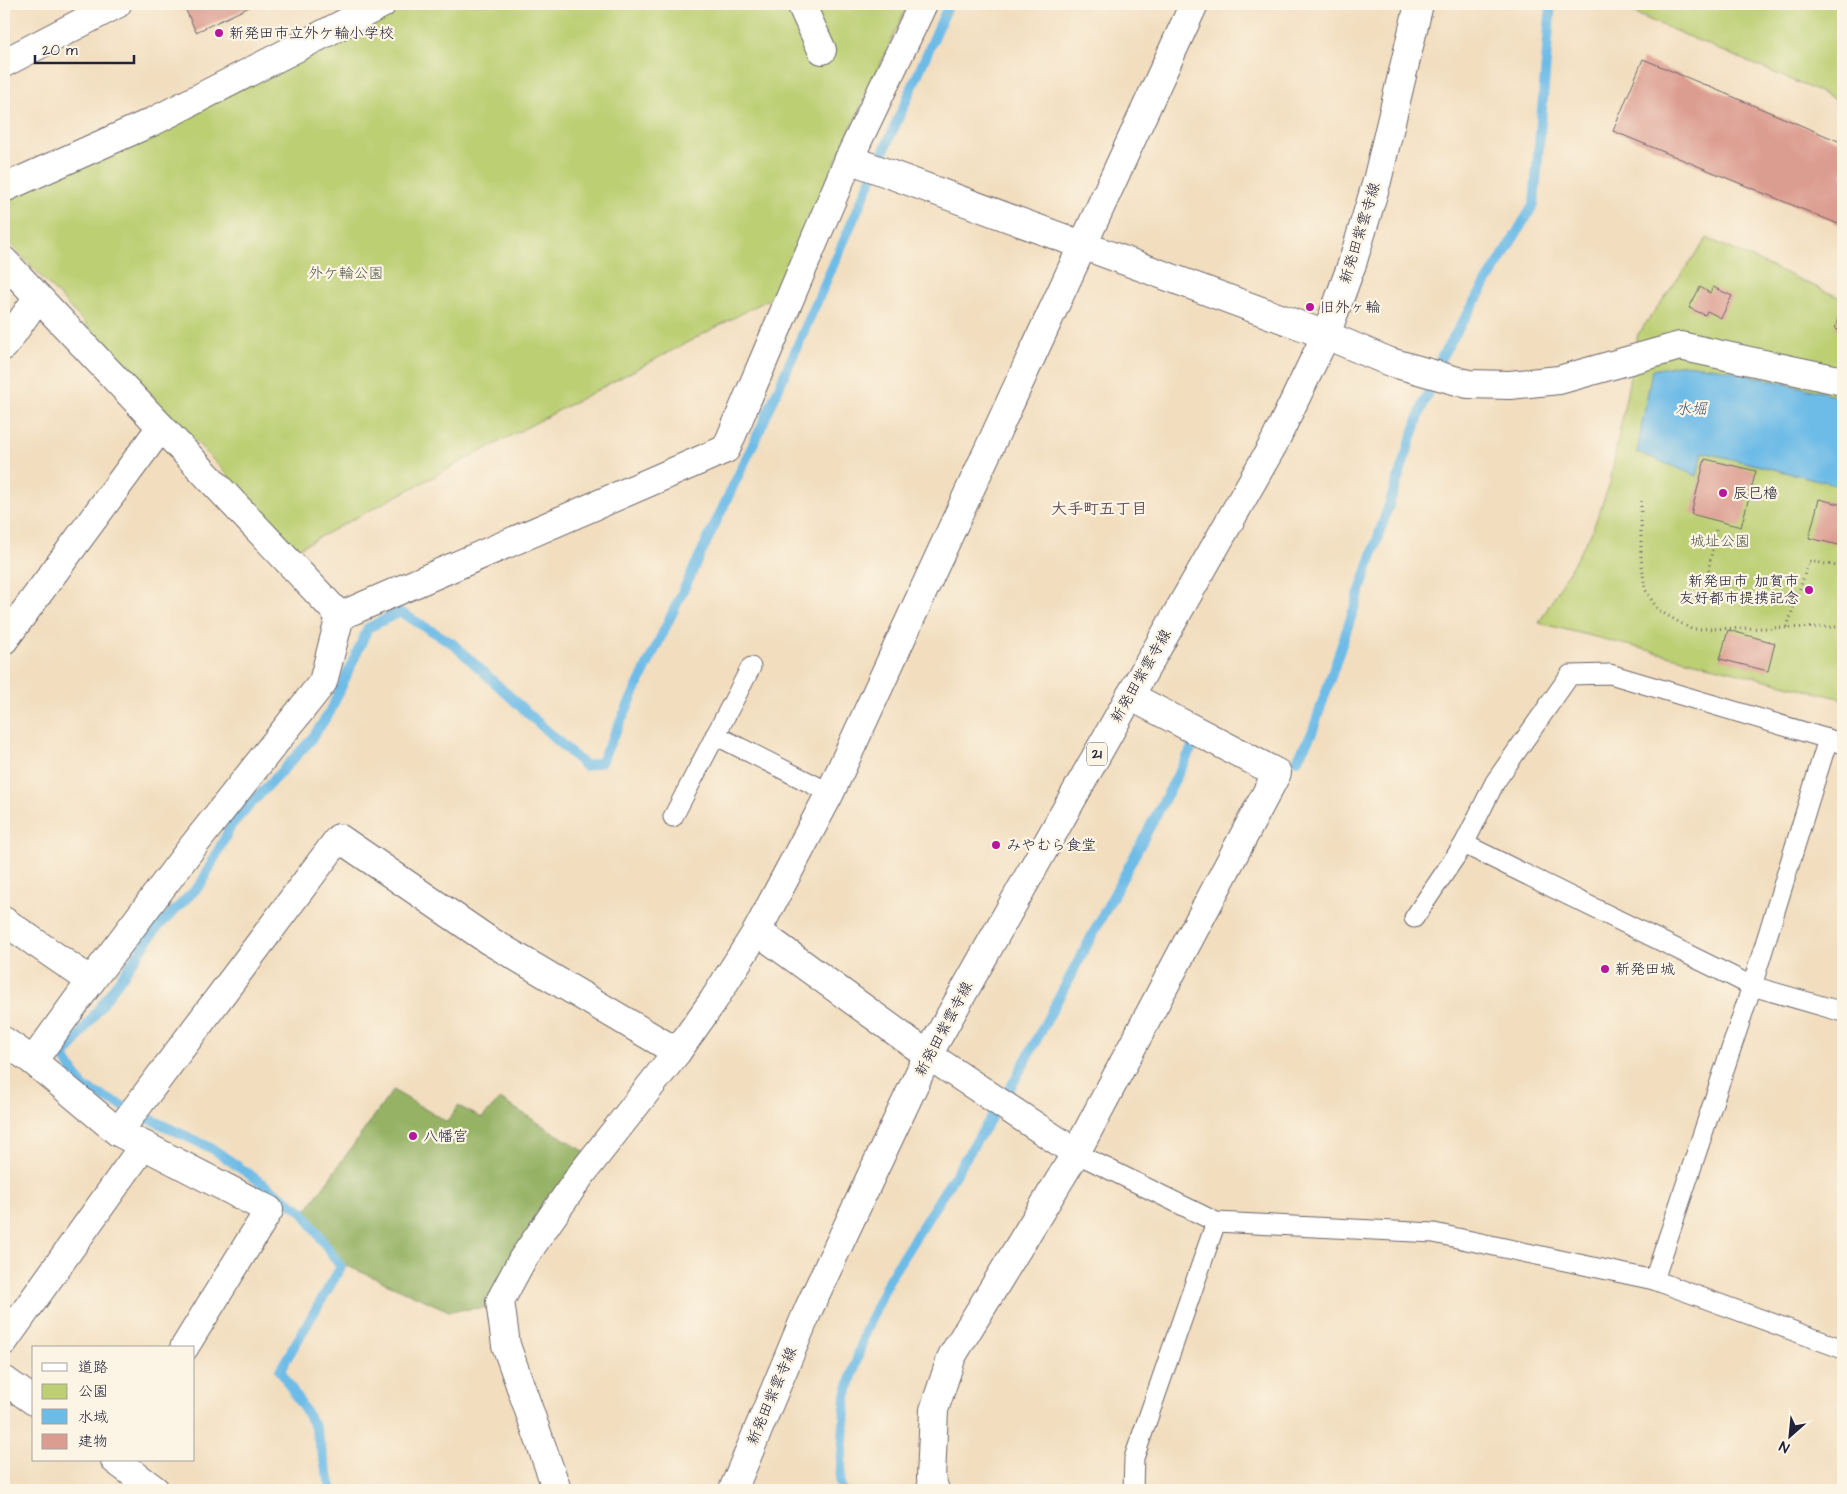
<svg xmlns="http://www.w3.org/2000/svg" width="1847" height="1494" viewBox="0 0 1847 1494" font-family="'Architects Daughter','Klee One',sans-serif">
<rect width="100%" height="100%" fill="#fcf5e5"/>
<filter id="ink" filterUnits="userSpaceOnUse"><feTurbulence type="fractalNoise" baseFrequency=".02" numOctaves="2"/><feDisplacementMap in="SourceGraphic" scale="10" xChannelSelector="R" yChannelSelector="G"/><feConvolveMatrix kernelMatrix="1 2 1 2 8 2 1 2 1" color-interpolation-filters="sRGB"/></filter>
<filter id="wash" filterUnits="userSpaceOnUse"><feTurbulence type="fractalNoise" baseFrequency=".0096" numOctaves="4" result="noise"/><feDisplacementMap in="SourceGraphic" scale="20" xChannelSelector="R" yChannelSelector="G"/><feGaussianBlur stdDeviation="1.12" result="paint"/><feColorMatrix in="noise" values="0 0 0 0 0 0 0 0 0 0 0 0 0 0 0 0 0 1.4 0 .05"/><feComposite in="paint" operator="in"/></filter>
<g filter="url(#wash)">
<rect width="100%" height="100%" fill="#f2debf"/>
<g fill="#bccf73" stroke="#6f7857">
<path d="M395,4H908L773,297L297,549L4,237V193Z"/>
<path d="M1612,4H1843V102Z"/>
<path d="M1707,238L1843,299V699L1539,623L1592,531L1610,483L1638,334Z"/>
</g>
<path fill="#95b265" stroke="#5c6a50" d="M393,1090L447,1122L458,1106L482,1118L500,1099L595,1158L490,1307L449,1311L343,1264L305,1212Z"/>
<path fill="#6dbbe7" stroke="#486e91" d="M1684,364L1718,368L1843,397V486L1703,452L1697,476L1637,452L1652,370Z"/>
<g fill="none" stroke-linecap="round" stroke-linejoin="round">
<g stroke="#6dbbe7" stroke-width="10">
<path d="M1297,760L1312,733L1420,413L1442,356L1534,204L1551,4"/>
<path d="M332,1490L315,1427L280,1370L341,1267L302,1211L213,1149L83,1087L64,1057L157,928L201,884L232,824L310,741L330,712L368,628L400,612L452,643L585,766L601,762L760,430L949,4"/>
<path d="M842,1490L840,1483L846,1396L865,1332L889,1279L1015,1080L1194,744"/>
</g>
</g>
<g id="blocks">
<g fill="#dc9d91">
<path d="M183,4H256L196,32Z"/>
<path d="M1643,59L1843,143V226L1613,131Z"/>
<path d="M1700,287L1710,293L1713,287L1732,296L1721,318L1707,311L1705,315L1689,308Z"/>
<path d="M1841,309H1843V331L1835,329Z"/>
<path d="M1705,459L1756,471L1741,527L1691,514Z"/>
<path d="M1819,499L1843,505V546L1809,538Z"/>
<path d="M1728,630L1775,643L1768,671L1720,659Z"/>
</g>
</g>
</g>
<g filter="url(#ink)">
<use href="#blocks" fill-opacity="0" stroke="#6b6469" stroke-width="1"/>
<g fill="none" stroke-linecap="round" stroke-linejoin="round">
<defs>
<g id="lane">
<path d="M715,735L830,793"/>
<path d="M673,817L751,667"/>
<path d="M1464,844L1752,986L1843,1012"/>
<path d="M1414,918L1464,844L1495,782L1570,675L1610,674L1828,739"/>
<path d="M1076,1153L1216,1222L1434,1233L1654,1280L1843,1349"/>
<path d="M1654,1280L1752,986L1828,739L1843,744"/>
<path d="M1133,1490L1134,1458L1216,1222"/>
</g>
<g id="street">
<path d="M801,4L822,50"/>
<path d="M4,63L117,4"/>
<path d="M849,159L1326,335L1390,362L1468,384L1510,385L1559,380L1680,346L1843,381"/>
<path d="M4,188L154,121L382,4"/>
<path d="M4,346L38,297"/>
<path d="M4,640L161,427"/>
<path d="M4,921L91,981"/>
<path d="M757,931L928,1055L1076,1153"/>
<path d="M4,1041L33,1061L118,1132L269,1210L184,1348"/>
<path d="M33,1061L91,981L190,850L323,682L340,616L726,449L849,159L923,4"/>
<path d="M118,1132L339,838L488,940L677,1052"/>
<path d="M4,1341L144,1145"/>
<path d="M4,1380L34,1401"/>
<path d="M115,1460L155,1490"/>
<path d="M557,1490L506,1345L500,1301L522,1260L580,1176L677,1052L713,1001L757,931L830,793L1194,4"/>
<path d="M935,1490L931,1478L934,1410L952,1356L1076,1153L1277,773L1130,696"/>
</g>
<path id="secondary" d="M4,261L340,616"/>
<path id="primary" d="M733,1490L809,1308L928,1055L1130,696L1273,445L1326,335L1352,264L1377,181L1419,4"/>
</defs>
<use href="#lane" stroke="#6b6469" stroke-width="21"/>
<use href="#street" stroke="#6b6469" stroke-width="30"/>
<use href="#secondary" stroke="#6b6469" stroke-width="30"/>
<use href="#primary" stroke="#6b6469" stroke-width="30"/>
<g stroke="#6b6469" stroke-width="3" stroke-dasharray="1 4" stroke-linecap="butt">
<path d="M1641,501V557L1645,589L1658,610L1691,629L1840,627L1843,612"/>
<path d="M1716,530L1707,578L1795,604"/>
<path d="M1787,627L1809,561L1843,567"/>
</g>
<use href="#lane" stroke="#fff" stroke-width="19"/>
<use href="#street" stroke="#fff" stroke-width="28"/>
<use href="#secondary" stroke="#fff" stroke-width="28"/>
<use href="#primary" stroke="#fff" stroke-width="28"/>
</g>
</g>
<g fill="#b5179e" stroke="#fcf5e5" stroke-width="2">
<circle cx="219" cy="33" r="5"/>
<circle cx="1310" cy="307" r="5"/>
<circle cx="1723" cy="493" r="5"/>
<circle cx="1809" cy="590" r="5"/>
<circle cx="996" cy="845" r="5"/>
<circle cx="1605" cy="969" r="5"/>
<circle cx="413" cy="1136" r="5"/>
</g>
<g text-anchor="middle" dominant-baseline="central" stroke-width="4.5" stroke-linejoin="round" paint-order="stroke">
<rect fill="#fcf5e5" stroke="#63616e" stroke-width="1" x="1087" y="742.5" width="20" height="23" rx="4"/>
<g font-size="14" font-weight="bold" fill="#22223b">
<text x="1097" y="754">21</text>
</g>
<g font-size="15" fill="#22223b" stroke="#fcf5e5" text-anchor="start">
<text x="229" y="33">新発田市立外ケ輪小学校</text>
<text x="1320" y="307">旧外ヶ輪</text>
<text x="1733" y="493">辰巳櫓</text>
<text x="1799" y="581" text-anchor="end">新発田市 加賀市<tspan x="1799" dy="17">友好都市提携記念</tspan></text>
<text x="1006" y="845">みやむら食堂</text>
<text x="1615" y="969">新発田城</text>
<text x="423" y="1136">八幡宮</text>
</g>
<g font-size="15" fill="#22223b" stroke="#fcf5e5">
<text transform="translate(1360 233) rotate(-73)">新発田紫雲寺線</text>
<text transform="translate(1141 676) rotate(-60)">新発田紫雲寺線</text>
<text transform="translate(944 1029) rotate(-62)">新発田紫雲寺線</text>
<text transform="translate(772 1396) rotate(-67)">新発田紫雲寺線</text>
</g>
<g font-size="15" fill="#50564c" stroke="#fcf5e5">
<text x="346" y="273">外ケ輪公園</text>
<text x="1720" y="541">城址公園</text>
</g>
<g font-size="16" font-style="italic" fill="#3c5877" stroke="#fcf5e5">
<text x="1691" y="409">水堀</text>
</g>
<g font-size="16" font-weight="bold" fill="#634d59" stroke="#fcf5e5">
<text x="1099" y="509">大手町五丁目</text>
</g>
</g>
<rect width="1847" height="1494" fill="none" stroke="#fcf5e5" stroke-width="20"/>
<rect x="32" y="1346" width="162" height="115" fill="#fcf5e5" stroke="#a5a1a1"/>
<rect x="42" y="1363" width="25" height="8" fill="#ffffff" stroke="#a5a1a1"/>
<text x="78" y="1372" font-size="15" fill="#22223b">道路</text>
<rect x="42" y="1384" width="25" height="15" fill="#bccf73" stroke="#a5a1a1"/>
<text x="78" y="1396" font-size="15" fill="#22223b">公園</text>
<rect x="42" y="1409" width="25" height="15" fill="#6dbbe7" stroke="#a5a1a1"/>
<text x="78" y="1422" font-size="15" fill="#22223b">水域</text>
<rect x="42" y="1434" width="25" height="15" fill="#dc9d91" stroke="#a5a1a1"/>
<text x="78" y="1446" font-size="15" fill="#22223b">建物</text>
<g transform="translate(1790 1436) rotate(207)" stroke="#fcf5e5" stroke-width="4" paint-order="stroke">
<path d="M0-4L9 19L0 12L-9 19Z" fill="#22223b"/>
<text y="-8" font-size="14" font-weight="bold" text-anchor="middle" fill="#22223b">N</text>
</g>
<path d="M35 55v8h99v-8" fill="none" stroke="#22223b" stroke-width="2.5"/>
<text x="42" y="55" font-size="15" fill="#22223b" stroke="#fcf5e5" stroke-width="4" paint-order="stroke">20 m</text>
</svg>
